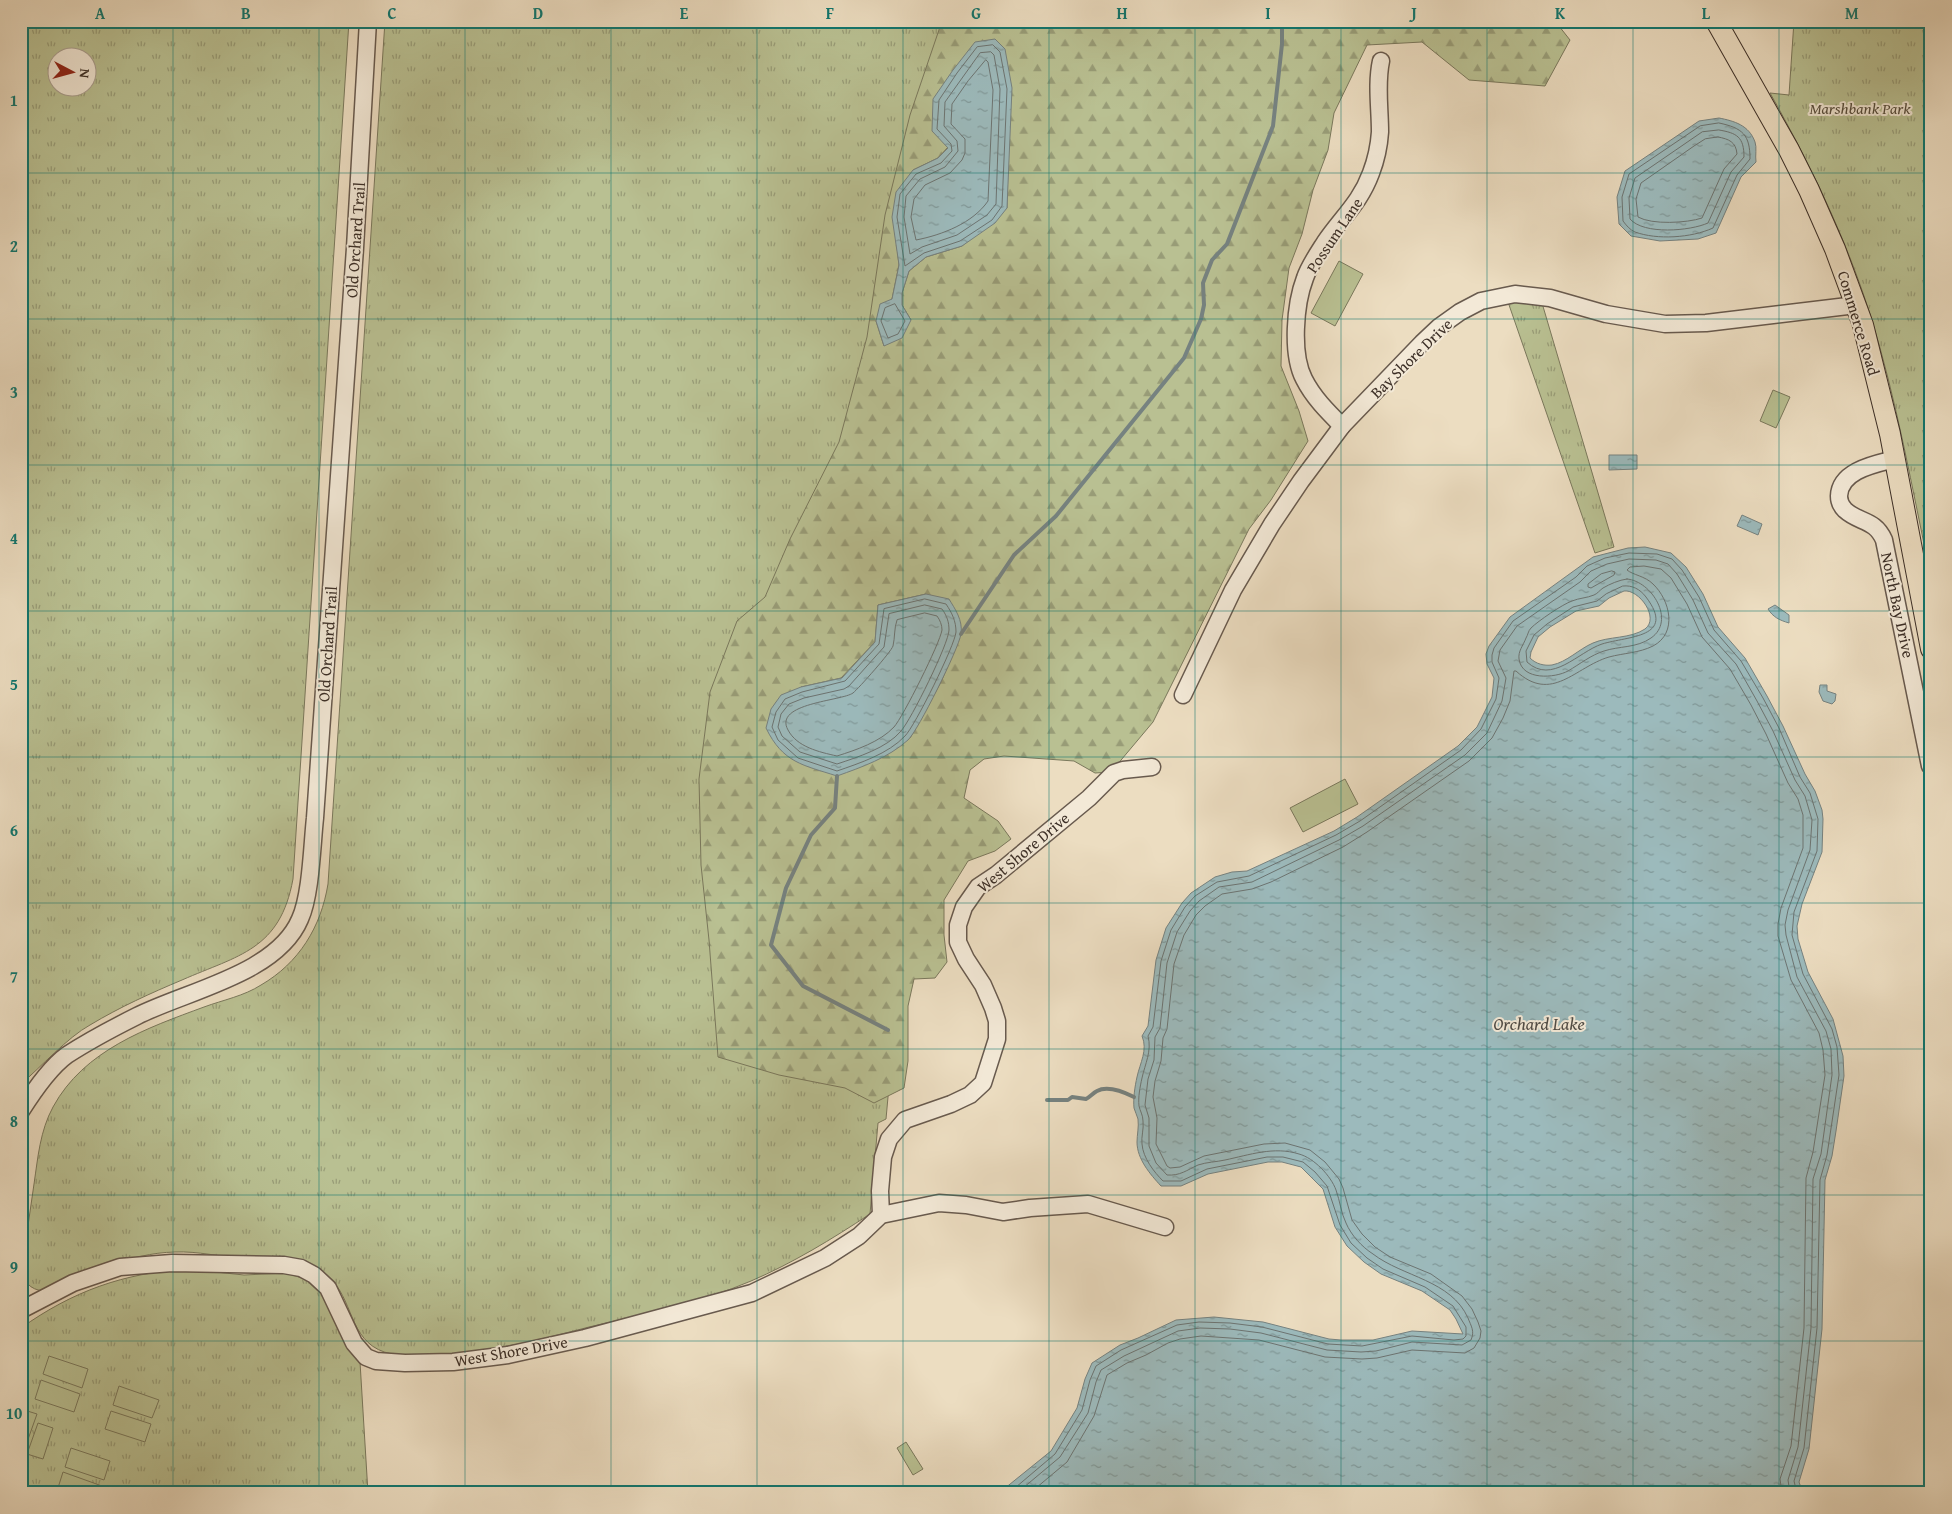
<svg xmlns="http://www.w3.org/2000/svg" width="1952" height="1514" viewBox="0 0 1952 1514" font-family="'Gentium Book Plus',serif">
<defs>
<pattern id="grass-tufts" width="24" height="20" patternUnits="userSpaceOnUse" patternTransform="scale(1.25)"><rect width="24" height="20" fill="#b9c092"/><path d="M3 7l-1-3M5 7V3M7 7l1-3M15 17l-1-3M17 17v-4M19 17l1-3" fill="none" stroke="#989c77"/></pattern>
<pattern id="forest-firs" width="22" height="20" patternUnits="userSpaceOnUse" patternTransform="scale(1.25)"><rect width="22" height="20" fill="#b9c092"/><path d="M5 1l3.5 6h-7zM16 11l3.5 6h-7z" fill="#989c77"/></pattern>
<pattern id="water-ripples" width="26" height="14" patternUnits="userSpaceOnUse" patternTransform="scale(1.25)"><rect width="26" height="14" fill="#9cbabc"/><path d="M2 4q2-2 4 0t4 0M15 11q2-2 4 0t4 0" fill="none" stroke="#809899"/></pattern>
</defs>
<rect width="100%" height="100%" fill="#ecddc1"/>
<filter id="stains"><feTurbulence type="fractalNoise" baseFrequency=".004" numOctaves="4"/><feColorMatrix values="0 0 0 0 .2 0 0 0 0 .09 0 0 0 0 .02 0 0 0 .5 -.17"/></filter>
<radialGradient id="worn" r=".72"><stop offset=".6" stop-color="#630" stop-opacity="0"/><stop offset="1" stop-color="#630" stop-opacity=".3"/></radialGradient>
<g fill="url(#grass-tufts)" stroke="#7a785c" fill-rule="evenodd">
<path d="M21,21H349L293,879C280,950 239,955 182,980C151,993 120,1007 90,1025C68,1037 41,1067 21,1084ZM58,58H88V88H58Z"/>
<path d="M385,21H1156L920,745L886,1119L878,1123L870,1214C832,1239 793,1263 751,1281C700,1303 644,1314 589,1327C544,1339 498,1350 451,1354C432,1356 411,1358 392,1354C350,1346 355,1305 332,1280C305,1251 277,1259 243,1258C220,1257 198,1251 175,1252C129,1253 86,1275 44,1291C30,1290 22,1281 22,1267C26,1239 30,1212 34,1184C38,1157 40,1131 53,1107C84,1050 147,1028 204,1007C223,1000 244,996 261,985C299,963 321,927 328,884Z"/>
<path d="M1794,21H1931V577C1912,489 1897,400 1870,314C1845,236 1810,164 1770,93L1789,95Z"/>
<path d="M1508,302L1542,303L1614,547L1595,553Z"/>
<path d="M187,1269L244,1275L286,1273L305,1279L321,1291L360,1362L368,1493H21V1328C73,1291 124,1273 187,1269Z"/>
</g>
<path fill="url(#forest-firs)" stroke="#7a785c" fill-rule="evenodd" d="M942,21H1555L1570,40L1545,86L1469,80L1422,42L1367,45L1334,113L1328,150L1313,190L1302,234L1289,268L1282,320L1281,366L1299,411L1308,441L1271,500L1249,529L1153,722L1111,772L1095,773L1074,761L1004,756L984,759L970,770L964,798L998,821L1011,839L995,851L968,861L944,900V935L947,962L935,978L914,979L908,1006V1061L904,1088L874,1103L845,1088L779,1075L718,1057L709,940L701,865L699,779L710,692L737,621L765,597L790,539L839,442L867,337L885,215L910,115ZM948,147L1008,160L1007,208L962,246L926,257L909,271L902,293V305L911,320L884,346L876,321L892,299L899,265L897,247L913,170L938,158ZM926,594L961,634L941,682L910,738L801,687L841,678L875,642L878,605Z"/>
<g fill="#b9c092" stroke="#7a785c">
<path d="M1339,261L1363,274L1335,326L1311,313Z"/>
<path d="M1773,390L1790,397L1776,428L1760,421Z"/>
<path d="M1345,779L1358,804L1303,832L1290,808Z"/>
<path d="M49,1356L88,1369L82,1388L43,1374Z"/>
<path d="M41,1380L80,1394L74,1412L35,1399Z"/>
<path d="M119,1386L159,1400L152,1418L113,1405Z"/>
<path d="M21,1409L37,1414L26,1445L21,1443Z"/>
<path d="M111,1411L151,1424L145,1442L105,1429Z"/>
<path d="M38,1423L53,1428L43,1459L27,1454Z"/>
<path d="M906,1442L923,1469L913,1475L897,1448Z"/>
<path d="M71,1448L110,1461L104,1480L65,1467Z"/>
<path d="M63,1472L102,1486L100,1493H62L57,1491Z"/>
</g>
<g fill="url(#water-ripples)" stroke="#768280" fill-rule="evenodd">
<path d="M995,39L1005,49L1012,88L1007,208L995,223L962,246L926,257L909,271L902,293V305L911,320L902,338L884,346L876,321L880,304L892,299L899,265L892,217L896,192L913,170L938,158L948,148L932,131L933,99L953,70L975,42Z"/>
<path d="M1719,118C1734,121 1749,125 1755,142C1757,147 1755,156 1756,162L1741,177L1716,233L1698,239L1660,241L1631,236L1619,224L1617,197L1625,171L1699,121Z"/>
<path d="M1609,455H1637V469L1609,470Z"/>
<path d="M1742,515L1762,524L1758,535L1737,526Z"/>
<path d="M1645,547L1671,553L1686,567L1703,594L1718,627L1745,658L1767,696L1783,726L1805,774L1815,791L1822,810L1823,819L1822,852L1802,904L1797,926L1798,939L1808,972L1833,1019L1843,1056L1844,1076L1836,1131L1832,1156L1825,1180L1822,1329L1809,1449L1799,1482L1803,1493H999L1051,1451L1077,1408L1085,1379L1092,1363L1120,1345L1138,1338L1176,1320L1214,1317L1263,1322L1329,1339L1341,1340H1373L1412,1331L1463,1334L1456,1319L1450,1310L1422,1291L1381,1274L1364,1262L1347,1246L1335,1227L1323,1189L1301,1167L1282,1162H1268L1208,1174L1181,1186H1161C1150,1174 1137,1159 1137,1142C1137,1135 1139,1127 1138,1119C1137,1115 1135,1112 1134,1108C1133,1098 1135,1086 1137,1077C1140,1063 1148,1050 1142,1036L1148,1026L1156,960L1166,928L1182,903L1191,893L1215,877L1232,872L1247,871L1334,831L1357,817L1458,746L1477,727L1492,697L1494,678L1487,664L1486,654L1489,646L1510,617L1593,557L1628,548ZM1624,591C1639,589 1660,618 1645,629C1630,639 1609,636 1593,643C1579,649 1567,662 1552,665C1544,666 1536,664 1530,658L1531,652L1538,637L1550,627L1576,611L1599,606L1609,598Z"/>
<path d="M926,594L949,599C955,609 963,620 961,634C959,648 918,731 908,740C888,758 862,767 837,776C803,765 783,763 766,728L771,709L781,695L801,687L842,678L875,642L878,605Z"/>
<path d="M1775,605L1789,615V623C1779,620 1773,617 1768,609Z"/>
<path d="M1820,685H1827V691L1836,694L1835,701L1832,704L1823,701L1819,692Z"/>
</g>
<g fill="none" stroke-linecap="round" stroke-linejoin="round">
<g stroke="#6c7472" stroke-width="1">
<path d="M993,45L1000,52L1007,89L1002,206L992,220L960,241L924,253L905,266L897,217L900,194L916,174L941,163L952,151L951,144L937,129L939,100L957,73L977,47Z"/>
<path d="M991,52L994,55L1000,89L996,204L987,215L957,235L922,247L910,254L904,217L906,196L920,179L945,167L958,151L957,141L944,126L945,102L980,53Z"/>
<path d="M986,60L988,62L993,90L988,201C973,223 942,235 916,240L911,217L914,199L925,185L950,173L962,160L965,153V139L951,124L952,104L968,81Z"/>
<path d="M1719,123C1743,128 1750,135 1750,159L1737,175L1713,228C1691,238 1657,240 1635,232C1630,230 1626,225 1623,221L1622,197L1629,174L1700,126Z"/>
<path d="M1719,130C1737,133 1744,137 1744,157L1731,172L1708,223C1690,231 1644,235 1630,219L1629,198L1635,178L1702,132Z"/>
<path d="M1718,137C1729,139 1736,142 1737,154L1724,169L1702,218C1687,223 1652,225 1638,217L1636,199L1641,183L1694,146L1705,139Z"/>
<path d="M895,304L905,321L898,334L888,338L881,321L885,308Z"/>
<path d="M1612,571L1615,572L1614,575L1591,588L1588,587V584L1601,574Z"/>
<path d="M1627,579C1652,581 1676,621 1651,638C1637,648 1619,646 1604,651C1591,655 1580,664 1568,671C1555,678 1522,681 1519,659C1518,651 1523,646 1526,638C1528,635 1528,631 1531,628C1538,621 1563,604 1572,601C1579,598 1587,598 1594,595C1597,594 1600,590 1603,588C1610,584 1619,580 1627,579Z"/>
<path d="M1623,586C1632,585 1640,589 1646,597C1677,638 1628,636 1602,644C1578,652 1552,685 1527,662L1526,651L1534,635L1547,624L1573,607L1597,601L1606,594Z"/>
<path d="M925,599L946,604C952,613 956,621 956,632C955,645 915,726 905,736C888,754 860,763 837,771L798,758L778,740L772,727L776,712L785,699L802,692L845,681L879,644L884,609Z"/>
<path d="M925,605L942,609C947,616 949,622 949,630C949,643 911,720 901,731C887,748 858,757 837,764L800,752L782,736L778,727L781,714L789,704L804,698L844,689L849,686L884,647L889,614Z"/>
<path d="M925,613L937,616C940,620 942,625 942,630C940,643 903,717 894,727C880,742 856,750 837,756C819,752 797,747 788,730C773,703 842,701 853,693C859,688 891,652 893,646C895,638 894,628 897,620Z"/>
<path d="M1009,1493L1055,1454L1082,1410L1090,1380L1096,1366L1121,1350L1177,1325L1199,1322L1230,1323L1262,1327L1328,1344L1362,1346L1412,1336L1454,1340L1463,1339L1466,1336V1327L1453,1306L1425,1287L1383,1269L1367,1258L1351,1243L1340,1225L1327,1186L1315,1172L1303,1162L1283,1157H1267L1207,1169L1181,1181H1163C1154,1172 1143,1158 1142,1144C1141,1137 1144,1129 1143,1121C1143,1115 1140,1111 1139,1106C1138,1097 1140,1087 1142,1078C1145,1064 1152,1051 1148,1036L1153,1027L1161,961L1171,930L1185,907L1195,896L1217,882L1249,876L1336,835L1360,821L1461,750L1481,729L1496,699L1499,678L1492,662V655L1494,648L1513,621L1576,577L1587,566L1605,558L1629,553L1657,554L1672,559L1682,570L1699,597L1714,630L1741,661L1763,698L1779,728L1800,777L1810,793L1818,819L1817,851L1794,912L1792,935L1803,974L1832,1029L1837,1047L1839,1075L1827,1155L1820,1180L1817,1328L1804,1448L1794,1481L1797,1493"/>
<path d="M1017,1493L1060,1457L1088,1413L1096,1382L1101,1370L1124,1356L1178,1331L1200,1328L1230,1329L1261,1333L1327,1350L1361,1352L1376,1351L1412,1342L1462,1345L1471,1340C1475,1331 1471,1326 1468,1318C1451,1280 1403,1277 1373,1254C1362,1247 1351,1235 1346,1223C1341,1213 1340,1201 1336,1190C1331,1176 1314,1158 1299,1154C1274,1146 1249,1155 1225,1160C1216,1162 1207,1162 1198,1165C1187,1170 1180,1176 1167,1175L1156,1163L1149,1146V1118L1145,1105L1148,1079L1154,1060L1155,1037L1160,1028L1167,963L1177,932L1190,911L1199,901L1219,887L1252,882L1339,840L1363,826L1465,755L1487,733L1502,701L1506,678L1498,661L1500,650L1517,626L1580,582L1591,571L1607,564L1629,559L1656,560L1668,564L1677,574L1693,600L1708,633L1736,664L1757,701L1773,731L1795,780L1805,796L1812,820L1810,850L1788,910L1785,925L1786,935L1797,977L1826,1031L1831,1049L1832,1075L1821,1154L1813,1179L1811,1328L1798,1447L1788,1480L1790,1493"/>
<path d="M1030,1493L1067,1462L1094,1416L1107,1375L1127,1363L1146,1355L1168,1343L1180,1339L1201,1336L1259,1340L1325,1357L1362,1359L1377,1358L1412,1350L1465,1353L1474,1348L1480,1338L1481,1331L1478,1322L1472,1309L1462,1296L1431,1274L1390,1257L1375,1247L1362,1234L1352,1220L1343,1188L1339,1179L1325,1162L1310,1150L1285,1143L1264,1144L1204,1156L1180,1167L1170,1168L1167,1166L1156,1144L1157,1118L1153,1097L1155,1081L1161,1061L1163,1038L1167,1029L1174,964L1184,935L1196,915L1205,906L1222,894L1252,889L1271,882L1343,847L1367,832L1469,761L1492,738L1503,718L1510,701L1514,671H1516C1552,704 1575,667 1609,657C1624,653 1639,653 1653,646C1678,633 1670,600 1653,584C1645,576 1633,575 1627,570L1630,567L1644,566L1661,569L1671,578L1687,604L1702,637L1730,669L1751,705L1766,734L1788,783L1798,799L1803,815V848L1781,908L1778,924V936L1791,980L1819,1033L1823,1050L1825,1075L1813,1152L1806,1178L1804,1328L1791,1446L1780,1479L1782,1493"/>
</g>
<g stroke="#768280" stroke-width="4">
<path d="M961,634L1014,555L1056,516L1184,358L1201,319L1204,305L1203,283L1212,260L1227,244L1273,126L1282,44V21"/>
<path d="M837,776L835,808L811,835L786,888L771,945L803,986L888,1030"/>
<path d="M1047,1100H1068L1072,1097L1086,1099C1090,1097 1093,1093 1097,1091C1108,1085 1124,1092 1134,1097"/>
</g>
<defs>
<g id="minor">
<path d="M1342,426C1327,411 1313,397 1304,379C1291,354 1295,304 1305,278C1309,266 1318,253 1325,242C1342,217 1360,203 1371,173C1376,160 1379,147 1380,132C1380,108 1376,84 1381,61"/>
<path d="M1895,459C1876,464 1840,470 1839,496C1839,501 1841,506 1845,510C1859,523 1875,519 1884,540L1930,766"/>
<path d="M1183,695L1233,590L1272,524L1301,481L1342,426L1422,343L1439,327L1460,312L1481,301L1515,294L1550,298L1606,314L1665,324L1706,323L1856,305"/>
<path d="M21,1111C33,1092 49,1068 67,1055C87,1042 115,1027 137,1016C186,991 277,974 300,919C311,895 312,845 315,818L355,248L368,21"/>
<path d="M881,1215L880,1191L883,1157L889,1139L905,1120L951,1104L970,1095L983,1083L997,1039V1021L993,1008L983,985L966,959L958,942V925L964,907L978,887L996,875L1089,798L1114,773L1123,770L1152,767"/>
<path d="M21,1310L73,1283L120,1267L172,1263L284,1265L301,1268L314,1275L328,1288L354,1343L366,1357L376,1361L405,1363L453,1362L508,1355L585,1338L752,1293L825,1258L859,1236L881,1215L939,1203L966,1205L1003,1212L1030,1208L1088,1204L1165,1227"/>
</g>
<path id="major" d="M1716,21L1789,150L1809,190L1835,249L1863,325L1890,434L1931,649"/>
</defs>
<use href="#minor" stroke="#685a4e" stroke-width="19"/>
<use href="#major" stroke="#3c2f27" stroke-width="22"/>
<use href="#minor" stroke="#f3e9d7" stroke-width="16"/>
<use href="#major" stroke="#ecddc1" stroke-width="20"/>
</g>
<path fill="none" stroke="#0f766e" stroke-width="1" stroke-opacity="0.55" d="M173,21V1493M319,21V1493M465,21V1493M611,21V1493M757,21V1493M903,21V1493M1049,21V1493M1195,21V1493M1341,21V1493M1487,21V1493M1633,21V1493M1779,21V1493M21,173H1931M21,319H1931M21,465H1931M21,611H1931M21,757H1931M21,903H1931M21,1049H1931M21,1195H1931M21,1341H1931"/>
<g text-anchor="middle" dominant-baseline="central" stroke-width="4" stroke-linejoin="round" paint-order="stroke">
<g font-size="16" font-style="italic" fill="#554c3c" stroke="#f3e9d7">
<text x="1860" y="108">Marshbank Park</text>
</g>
<g font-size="16" fill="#3c2f27" stroke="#f3e9d7">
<text transform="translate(1334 235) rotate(-56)">Possum Lane</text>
<text transform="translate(355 240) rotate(-86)">Old Orchard Trail</text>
<text transform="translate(1859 323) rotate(73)">Commerce Road</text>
<text transform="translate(1411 358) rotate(-44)">Bay Shore Drive</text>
<text transform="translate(1898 605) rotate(78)">North Bay Drive</text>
<text transform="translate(327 644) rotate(-86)">Old Orchard Trail</text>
<text transform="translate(1023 852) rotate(-40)">West Shore Drive</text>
<text transform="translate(511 1351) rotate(-10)">West Shore Drive</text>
</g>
<g font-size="18" font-style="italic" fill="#4f4b45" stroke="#f3e9d7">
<text x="1539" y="1023">Orchard Lake</text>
</g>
</g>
<rect width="1952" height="1514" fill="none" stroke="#ecddc1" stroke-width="55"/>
<g transform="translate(72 72) rotate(96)"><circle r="24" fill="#f3e9d7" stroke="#aa9f91"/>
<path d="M0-4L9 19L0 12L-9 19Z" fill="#8f2418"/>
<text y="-8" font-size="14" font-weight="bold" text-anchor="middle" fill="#3c2f27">N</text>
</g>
<rect x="28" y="28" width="1896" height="1458" fill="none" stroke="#0f766e" stroke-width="2"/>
<g font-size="16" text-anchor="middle" font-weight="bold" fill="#0f766e">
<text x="100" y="19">A</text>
<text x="246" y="19">B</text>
<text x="392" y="19">C</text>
<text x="538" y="19">D</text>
<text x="684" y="19">E</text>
<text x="830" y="19">F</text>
<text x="976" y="19">G</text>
<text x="1122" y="19">H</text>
<text x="1268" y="19">I</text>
<text x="1414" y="19">J</text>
<text x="1560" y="19">K</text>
<text x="1706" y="19">L</text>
<text x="1852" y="19">M</text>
<text x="14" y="106">1</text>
<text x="14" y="252">2</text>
<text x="14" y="398">3</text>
<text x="14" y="544">4</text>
<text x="14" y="690">5</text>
<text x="14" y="836">6</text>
<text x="14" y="982">7</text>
<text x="14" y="1127">8</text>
<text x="14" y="1273">9</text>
<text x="14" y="1419">10</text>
</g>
<rect width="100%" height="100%" filter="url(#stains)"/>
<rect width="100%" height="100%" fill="url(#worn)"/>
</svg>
